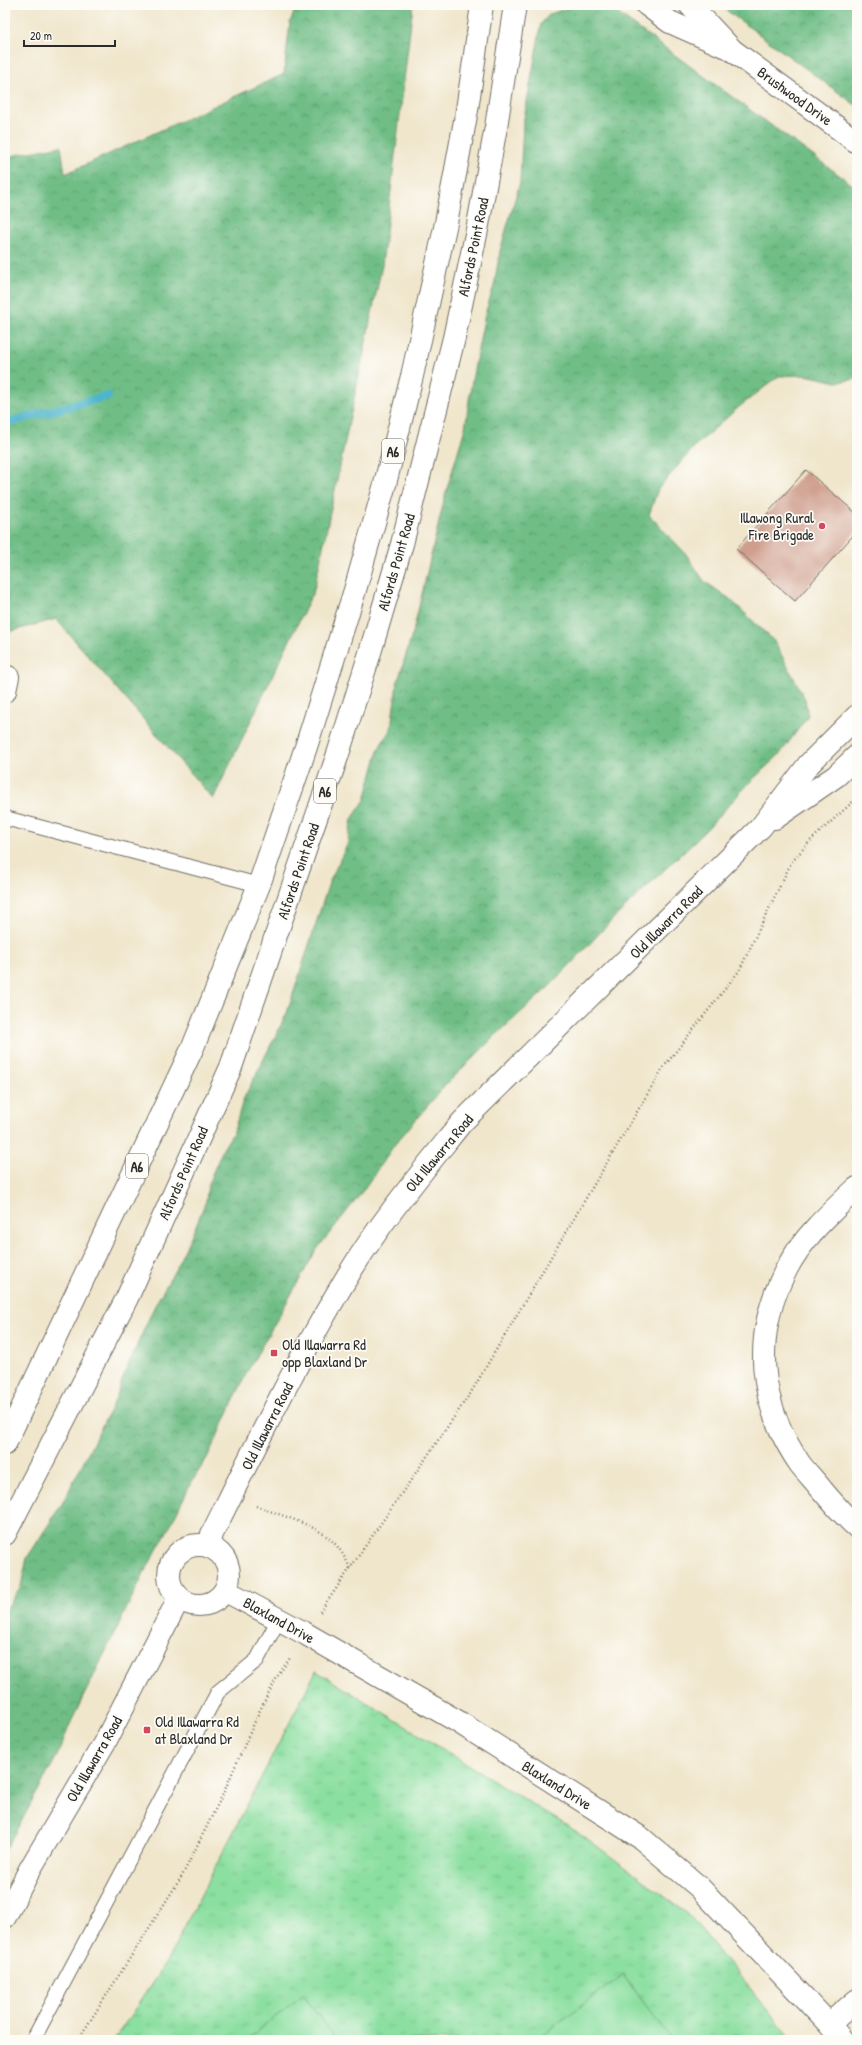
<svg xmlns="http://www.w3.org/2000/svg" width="862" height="2045" viewBox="0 0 862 2045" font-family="'Patrick Hand',sans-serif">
<defs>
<pattern id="grass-tufts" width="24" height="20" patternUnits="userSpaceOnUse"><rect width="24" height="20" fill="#8bdfa0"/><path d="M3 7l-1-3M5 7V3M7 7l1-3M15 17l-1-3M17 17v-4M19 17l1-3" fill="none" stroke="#78c08a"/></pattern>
<pattern id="forest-crowns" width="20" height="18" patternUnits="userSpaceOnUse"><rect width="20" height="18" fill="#70be86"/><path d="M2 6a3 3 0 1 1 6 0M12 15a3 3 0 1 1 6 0" fill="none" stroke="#5c9b6e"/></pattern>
</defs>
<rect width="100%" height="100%" fill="#fdfcf7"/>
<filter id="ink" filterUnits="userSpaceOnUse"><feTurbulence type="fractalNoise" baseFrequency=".025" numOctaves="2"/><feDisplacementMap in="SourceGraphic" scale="8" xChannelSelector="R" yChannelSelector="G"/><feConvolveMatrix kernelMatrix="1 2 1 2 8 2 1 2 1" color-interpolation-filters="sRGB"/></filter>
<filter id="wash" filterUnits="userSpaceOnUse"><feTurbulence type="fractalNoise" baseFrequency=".012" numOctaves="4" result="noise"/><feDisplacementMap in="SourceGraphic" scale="16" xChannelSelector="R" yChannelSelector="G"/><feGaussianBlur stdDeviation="0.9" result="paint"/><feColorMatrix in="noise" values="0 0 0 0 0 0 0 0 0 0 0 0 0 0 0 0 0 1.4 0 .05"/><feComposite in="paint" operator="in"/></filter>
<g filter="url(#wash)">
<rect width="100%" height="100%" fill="#f0e6cc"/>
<path fill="url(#grass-tufts)" stroke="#5b8566" d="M316,1671L582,1835L688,1914L793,2040H114L167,1961Z"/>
<g fill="url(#forest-crowns)" stroke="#4e7458">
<path d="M297,5H413L382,265L314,590L213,799L56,619L5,633V157L61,146L65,174L284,74L290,22Z"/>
<path d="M719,5H857V106Z"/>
<path d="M574,6L613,10L857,188V379L837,382L806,375L779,376L739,407L696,445L658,489L649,515L686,554L704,581L730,599L774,641L805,699L808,716L780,754L751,781L704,832L612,920L551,985L497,1034L441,1090L395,1144L359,1196L317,1249L247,1372L207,1458L191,1483L170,1526L143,1575L71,1722L57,1756L5,1851V1611L21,1586L27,1558L63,1502L115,1400L127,1368L154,1307L175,1270L195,1228L206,1201L208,1184L223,1149L234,1131L243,1100L287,1013L329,883L347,845L352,819L365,800L379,748L391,728L397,684L413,632L446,492L465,428L472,380L485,314L494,286L500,251L520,182L523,124L541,24L550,14Z"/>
</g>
<g fill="#8bdfa0" stroke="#5b8566">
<path d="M623,1975L672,2040H535Z"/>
<path d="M303,1995L337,2040H246Z"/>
</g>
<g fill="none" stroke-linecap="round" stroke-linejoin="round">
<path stroke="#4db5cc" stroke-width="9" d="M5,423L108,396"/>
</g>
<g id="blocks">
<path fill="#cf9e8d" d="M806,470L857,514V531L795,601L736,549Z"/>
</g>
</g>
<g filter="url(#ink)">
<use href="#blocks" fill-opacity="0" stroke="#706c63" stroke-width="1"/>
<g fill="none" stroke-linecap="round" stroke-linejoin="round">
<defs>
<g id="lane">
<path d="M5,818L259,885"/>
<path d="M33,2040L218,1692L257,1660L279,1619"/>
</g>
<g id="street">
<path d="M5,691L8,677"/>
<path d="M857,1188C831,1212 802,1238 786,1270C752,1336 758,1403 800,1464C807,1473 815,1481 822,1490C833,1503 844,1516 857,1527"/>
<path d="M226,1591L306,1634L457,1721L641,1838L699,1887L829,2024L842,2040"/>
<path d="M829,2024L857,2000"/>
</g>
<g id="secondary">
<path d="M647,5L670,22L724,46"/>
<path d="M690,5L732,50L857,142"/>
<path d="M775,818L836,776L857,756"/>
<circle cx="199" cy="1575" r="30"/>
<path d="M209,1546L212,1534C255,1447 297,1360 347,1277C380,1222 422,1172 462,1122L761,827L809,764L857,716"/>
<path d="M5,1917L30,1869L106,1740L174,1608L178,1597"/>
</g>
<g id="highway">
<path d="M5,1444L193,1047L259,885L306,747L355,590L385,484L412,376L446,223L467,110L482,5"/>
<path d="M5,1534L127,1298L231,1067L338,754L369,656L402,544L454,338L478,225L496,127L515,5"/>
</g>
</defs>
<use href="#lane" stroke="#706c63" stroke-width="16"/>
<use href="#street" stroke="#706c63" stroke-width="24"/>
<use href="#secondary" stroke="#706c63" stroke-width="24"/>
<use href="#highway" stroke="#706c63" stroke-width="24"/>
<g stroke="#706c63" stroke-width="2.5" stroke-dasharray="1 3" stroke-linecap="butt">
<path d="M256,1506C279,1515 319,1525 335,1544C342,1551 346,1560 350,1568"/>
<path d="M320,1612L470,1394L663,1068L739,971L791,863L810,841L857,798"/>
<path d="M78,2040L182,1876L223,1794L260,1710L277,1677L290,1658"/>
</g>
<use href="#lane" stroke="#fff" stroke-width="14"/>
<use href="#street" stroke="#fff" stroke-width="22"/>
<use href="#secondary" stroke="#fff" stroke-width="22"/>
<use href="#highway" stroke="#fff" stroke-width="22"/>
</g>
</g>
<g fill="#d1495b" stroke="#fdfcf7" stroke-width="1.5">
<circle cx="822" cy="526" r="4"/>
<rect x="270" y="1349" width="8" height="8" rx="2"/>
<rect x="143" y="1726" width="8" height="8" rx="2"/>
</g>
<g text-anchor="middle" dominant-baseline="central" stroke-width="3.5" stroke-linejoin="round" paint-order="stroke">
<g fill="#fdfcf7" stroke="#6a6a68" stroke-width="1">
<rect x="382" y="439" width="22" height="24" rx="3"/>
<rect x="314" y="779" width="22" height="24" rx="3"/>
<rect x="126" y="1154" width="22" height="24" rx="3"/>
</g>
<g font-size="14" font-weight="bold" fill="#2b2b2b">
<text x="393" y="451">A6</text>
<text x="325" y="791">A6</text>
<text x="137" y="1166">A6</text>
</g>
<g font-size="15" fill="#2b2b2b" stroke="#fdfcf7">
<text transform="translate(795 96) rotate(36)">Brushwood Drive</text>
<text transform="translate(473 247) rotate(-78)">Alfords Point Road</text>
<text transform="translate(396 562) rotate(-74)">Alfords Point Road</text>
<text transform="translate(298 871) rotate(-71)">Alfords Point Road</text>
<text transform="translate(666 922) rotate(-45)">Old Illawarra Road</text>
<text transform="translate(439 1153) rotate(-50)">Old Illawarra Road</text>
<text transform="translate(183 1173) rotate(-66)">Alfords Point Road</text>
<text transform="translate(267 1426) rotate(-63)">Old Illawarra Road</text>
<text transform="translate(279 1620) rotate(29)">Blaxland Drive</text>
<text transform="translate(94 1759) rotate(-60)">Old Illawarra Road</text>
<text transform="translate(557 1785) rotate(32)">Blaxland Drive</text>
</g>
<g font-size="15" fill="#2b2b2b" stroke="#fdfcf7" text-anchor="start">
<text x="814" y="517" text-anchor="end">Illawong Rural<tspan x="814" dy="17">Fire Brigade</tspan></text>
<text x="282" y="1344">Old Illawarra Rd<tspan x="282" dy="17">opp Blaxland Dr</tspan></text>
<text x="155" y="1721">Old Illawarra Rd<tspan x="155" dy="17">at Blaxland Dr</tspan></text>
</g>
</g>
<rect width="862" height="2045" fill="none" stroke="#fdfcf7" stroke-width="20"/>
<path d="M24 40v6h91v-6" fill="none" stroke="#2b2b2b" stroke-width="2"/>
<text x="30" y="40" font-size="12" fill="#2b2b2b" stroke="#fdfcf7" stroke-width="3" paint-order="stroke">20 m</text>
</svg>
